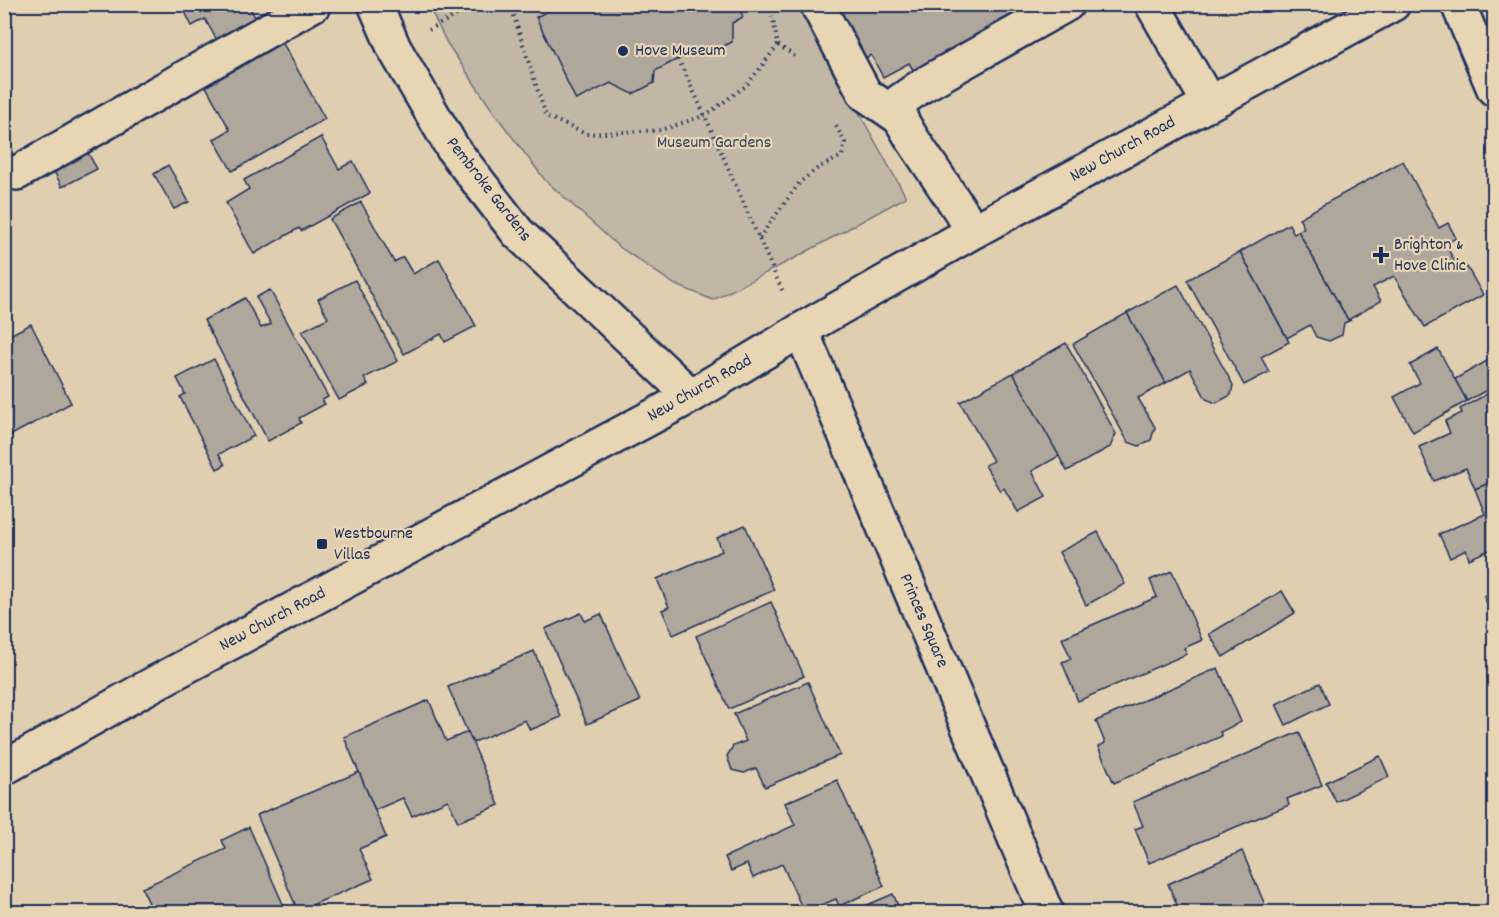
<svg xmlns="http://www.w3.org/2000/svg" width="1499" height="917" viewBox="0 0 1499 917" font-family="Dekko,sans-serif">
<rect width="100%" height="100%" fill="#e0ceb0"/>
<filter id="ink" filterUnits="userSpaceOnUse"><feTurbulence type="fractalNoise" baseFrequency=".0167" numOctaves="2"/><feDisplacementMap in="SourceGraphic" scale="12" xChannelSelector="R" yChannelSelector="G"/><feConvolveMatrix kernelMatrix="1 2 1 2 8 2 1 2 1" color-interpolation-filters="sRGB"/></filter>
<g filter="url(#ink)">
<path fill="#c2b7a4" stroke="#6e7381" stroke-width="1.5" d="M428,5H799L906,197L795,258L713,300L674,284L618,246L545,180L495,114L447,43Z"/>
<g fill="#afa79b" stroke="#1b2f5e" stroke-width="1.5">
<path d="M181,4H248L258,23L219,44L205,19L192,26Z"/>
<path d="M562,4H739L738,5L743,17L732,23V42L710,53L699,49L678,59L655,71L654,83L633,94L611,83L576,100L536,17Z"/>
<path d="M839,4H1058L919,80L909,63L883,77L871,55L858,62L829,10Z"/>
<path d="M280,38L325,119L232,171L214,139L230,130L203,81Z"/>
<path d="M321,137L339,169L353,161L370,193L301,231L299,228L254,254L226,203L249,189L244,180Z"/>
<path d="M88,153L97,169L62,187L54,171Z"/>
<path d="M1403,161L1439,228L1448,223L1456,238L1445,244L1460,271L1467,267L1483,295L1425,327L1394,276L1373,287L1381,301L1348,320L1298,231L1304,228L1299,218Z"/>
<path d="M168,165L189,202L174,209L154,174Z"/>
<path d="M361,202L394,262L403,257L413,274L439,259L476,326L445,342L441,334L404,354L330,219Z"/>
<path d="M1289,224L1294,234L1298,231L1348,320H1351L1344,323L1342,335L1329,341L1316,337L1310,325L1287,338L1240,252Z"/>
<path d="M1240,252L1289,342L1261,357L1269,372L1244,385L1187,280Z"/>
<path d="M355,280L398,361L364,378L368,385L339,400L302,331L328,318L318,299Z"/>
<path d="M1178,285L1233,385L1231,395L1216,403L1206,399L1190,369L1166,383L1127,313Z"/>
<path d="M270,290L328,397L322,400L325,404L299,418L301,423L268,441L204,320L245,298L261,328L271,324L256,297Z"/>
<path d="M1127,313L1166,383L1138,398L1155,427L1151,440L1139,446L1128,442L1073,344Z"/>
<path d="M31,324L71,403L4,439V338Z"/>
<path d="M1066,343L1116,434L1110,447L1067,471L1013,373Z"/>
<path d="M1438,349L1467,401L1413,432L1394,397L1420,383L1410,365Z"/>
<path d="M1494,357V386L1467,401L1455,379Z"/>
<path d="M214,359L254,436L219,454L225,465L217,469L180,397L185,394L177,378Z"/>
<path d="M1013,373L1059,456L1032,471L1046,497L1018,512L1004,488L1000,491L985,465L993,461L960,402Z"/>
<path d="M1494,390V481L1475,489L1466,468L1434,481L1419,447L1450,433L1445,421L1462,413L1460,409Z"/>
<path d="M1494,481V548L1469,559L1466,550L1450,558L1439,534L1485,514L1475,489Z"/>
<path d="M745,525L774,590L673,635L662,610L669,607L657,579L722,551L717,538Z"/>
<path d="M1098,532L1125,584L1086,605L1059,552Z"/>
<path d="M1172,571L1202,640L1184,648L1187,654L1078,701L1062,662L1071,659L1062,638L1157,597L1150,580Z"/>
<path d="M1282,591L1295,613L1223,657L1209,634Z"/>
<path d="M1494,592V621L1484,596Z"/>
<path d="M771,602L804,676L729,709L696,636Z"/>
<path d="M581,613L585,621L601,614L640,701L587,724L545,629Z"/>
<path d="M534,651L561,717L530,730L525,720L472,743L448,687Z"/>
<path d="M1218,668L1241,722L1220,732L1222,736L1114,783L1098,747L1105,743L1096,721Z"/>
<path d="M808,682L840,755L765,787L756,768L744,773L732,770L727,756L733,746L746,741L734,714Z"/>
<path d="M1320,683L1329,704L1286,725L1276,704Z"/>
<path d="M429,700L446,741L468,732L499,805L458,822L448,800L412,816L403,798L375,810L344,737Z"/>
<path d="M1299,732L1322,785L1287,799L1289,805L1149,863L1135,829L1143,826L1133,802Z"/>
<path d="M1380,756L1389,777L1336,802L1326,782Z"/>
<path d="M359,772L386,837L359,849L373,879L298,911L257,815Z"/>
<path d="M837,780L884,886L839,906L836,899L804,912L782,864L753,878L747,864L731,871L725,857L795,825L785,803Z"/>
<path d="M249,827L286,911L282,912H153L142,888L226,849L222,840Z"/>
<path d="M1242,851L1268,912H1180L1168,884Z"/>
<path d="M893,894L901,912H851Z"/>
</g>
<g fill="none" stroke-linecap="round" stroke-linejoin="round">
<defs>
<g id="minor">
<path d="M375,4L394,48L453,149L518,233L691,396"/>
<path d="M817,4L865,94L900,118"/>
<path d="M1152,4L1209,103"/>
<path d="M1458,4L1494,89"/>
<path d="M17,173L314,4"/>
<path d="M974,231L911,137L900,118V101L923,85L1067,4"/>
<path d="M801,330L1046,912"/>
</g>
<path id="major" d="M4,768L155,683L691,396L801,330L974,231L1393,4"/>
</defs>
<use href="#minor" stroke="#1b2f5e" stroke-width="38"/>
<use href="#major" stroke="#1b2f5e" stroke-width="38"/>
<g stroke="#1b2f5e" stroke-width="4" stroke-dasharray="1.5 4.5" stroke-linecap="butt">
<path d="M459,4L462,12"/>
<path d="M510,4L546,116L586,134L661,130L706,115L747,85L778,45"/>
<path d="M770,4L778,45L796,57"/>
<path d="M429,30L462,12L488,4"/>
<path d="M678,59C716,136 748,216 784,294"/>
<path d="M759,238L800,182L818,168L842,156L845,142L836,126"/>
</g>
<use href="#minor" stroke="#e8d5b3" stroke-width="33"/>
<use href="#major" stroke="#e8d5b3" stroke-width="33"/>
</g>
</g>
<g fill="#1b2f5e" stroke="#e8d5b3" stroke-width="2">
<circle cx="623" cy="51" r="6"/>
<path d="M1378 246h6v6h6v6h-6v6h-6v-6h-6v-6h6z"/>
<rect x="316" y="538" width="12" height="12" rx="3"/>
</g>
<g text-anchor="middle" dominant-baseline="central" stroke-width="4.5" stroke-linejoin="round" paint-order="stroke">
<g font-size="18" fill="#1b2f5e" stroke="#e8d5b3" text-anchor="start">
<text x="635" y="51">Hove Museum</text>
<text x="1394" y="245">Brighton &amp;<tspan x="1394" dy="21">Hove Clinic</tspan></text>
<text x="334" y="534">Westbourne<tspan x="334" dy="21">Villas</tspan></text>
</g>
<g font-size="18" fill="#344368" stroke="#e8d5b3">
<text x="714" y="143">Museum Gardens</text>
</g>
<g font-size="18" fill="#1b2f5e" stroke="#e8d5b3">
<text transform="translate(1123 150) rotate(-29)">New Church Road</text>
<text transform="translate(488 190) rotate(52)">Pembroke Gardens</text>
<text transform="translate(700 389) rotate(-30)">New Church Road</text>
<text transform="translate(273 620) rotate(-28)">New Church Road</text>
<text transform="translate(923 621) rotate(67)">Princes Square</text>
</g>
</g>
<rect width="1499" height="917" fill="none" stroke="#e8d5b3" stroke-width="24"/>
<rect x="12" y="12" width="1475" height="893" fill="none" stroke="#1b2f5e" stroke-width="2" filter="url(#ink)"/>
</svg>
